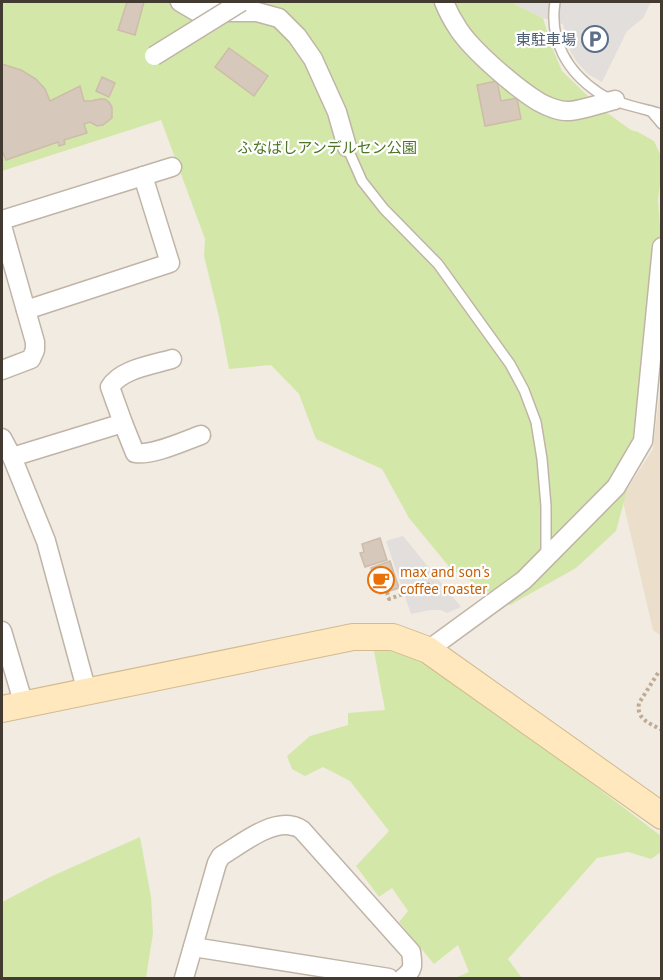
<svg xmlns="http://www.w3.org/2000/svg" width="663" height="980" viewBox="0 0 663 980" font-family="'PT Sans','Noto Sans JP',sans-serif">
<rect width="100%" height="100%" fill="#f2ebe2"/>
<path fill="#ebdecb" d="M661,381V636L653,630L622,497L653,449Z"/>
<g fill="#d3e8a8">
<path d="M2,2H511L543,18L552,47L562,71L590,98L606,112L631,130L638,132L654,141L661,156V176L658,200L662,254L661,365L616,531L576,568L510,605L451,569L409,518L382,469L316,439L299,394L271,365L229,369L219,317L204,256L205,239L161,120L2,171Z"/>
<path d="M395,650L424,658L524,732L661,836V852L651,859L628,852L597,858L508,959L522,978H455L469,972L458,945L434,964L399,922L408,911L392,888L379,897L356,866L389,831L350,781L323,767L305,776L292,769L287,756L310,736L348,725V713L385,710L374,651Z"/>
<path d="M140,837L151,897L153,933L146,978H2V902L50,877Z"/>
</g>
<g fill="#e1dedb">
<path d="M511,2H651L643,18L627,31L602,82L588,74L577,62L568,47L563,24L543,18Z"/>
<path d="M403,536L461,607L447,613L441,610H430L411,614L386,541Z"/>
</g>
<g fill="#d6c8ba" stroke="#cebcaa" stroke-width="1.5">
<path d="M127,2H144L135,35L118,30Z"/>
<path d="M229,48L268,76L254,96L215,67Z"/>
<path d="M2,64L21,70L36,79L45,89L50,101L80,86L84,101H91L100,99H105L109,102L112,107V118L103,125L97,126L90,122L84,124L87,133L64,140L65,144L59,146L58,142L6,160L3,153L2,154Z"/>
<path d="M102,77L115,83L109,97L96,91Z"/>
<path d="M497,81L501,101L517,98L521,119L485,126L477,85Z"/>
<path d="M380,538L387,560L365,567L360,553L364,552L362,544Z"/>
<path d="M390,561L399,588L380,594L371,568Z"/>
</g>
<g fill="none" stroke-linecap="round" stroke-linejoin="round">
<defs>
<g id="lane">
<path d="M555,2C549,40 567,72 599,93C616,104 642,108 662,114"/>
<path d="M651,111L662,124"/>
<path d="M347,147L362,181L384,209L438,264L510,364L524,390L536,422L542,459L546,506V556"/>
</g>
<g id="street">
<path d="M180,2L197,12H257L279,18L297,36L313,59L337,112L347,147"/>
<path d="M444,2C448,12 453,21 459,30C474,52 516,88 539,102C546,106 560,112 570,111C583,110 602,103 615,100"/>
<path d="M2,220L172,167"/>
<path d="M2,226L35,342V350L31,359L2,370"/>
<path d="M26,310L170,263L143,176"/>
<path d="M172,359C152,365 121,369 110,387L123,423L135,453C152,456 184,441 201,435"/>
<path d="M2,438L12,457L46,541L87,692"/>
<path d="M12,457L123,423"/>
<path d="M2,631L24,705"/>
<path d="M428,650L524,580L616,487L643,441L662,247"/>
<path d="M193,947L389,978"/>
<path d="M184,978L217,863L221,856C240,845 270,820 293,826C296,826 299,828 302,830L411,952C413,965 414,970 403,978"/>
</g>
<path id="secondary" d="M2,709L353,637H393L428,650L662,816"/>
</defs>
<use href="#lane" stroke="#c0b4a7" stroke-width="12"/>
<use href="#street" stroke="#c0b4a7" stroke-width="21"/>
<use href="#secondary" stroke="#d3ba8f" stroke-width="28"/>
<g stroke="#bfab95" stroke-width="4" stroke-dasharray="3 3" stroke-linecap="butt">
<path d="M387,592L389,599L433,583"/>
<path d="M658,673L639,703C636,719 649,723 662,730"/>
</g>
<use href="#lane" stroke="#fff" stroke-width="9"/>
<use href="#street" stroke="#fff" stroke-width="18"/>
<use href="#secondary" stroke="#ffe8be" stroke-width="26"/>
<defs>
<path id="street-bridge" d="M154,56L241,2"/>
</defs>
<use href="#street-bridge" stroke="#c0b4a7" stroke-width="21" stroke-linecap="butt"/>
<use href="#street-bridge" stroke="#fff" stroke-width="18"/>
</g>
<defs>
<symbol id="parking-ring" viewBox="-11 -11 22 22"><circle r="9.5" fill="#fff" stroke="#5c6f8a" stroke-width="1.5"/><path d="M-3.5-5.5H1a3.5 3.5 0 0 1 0 7H-1V5.5H-3.5ZM-1-3.4V-.6H.8a1.4 1.4 0 0 0 0-2.8Z" fill="#5c6f8a"/></symbol>
<symbol id="cafe-ring" viewBox="-11 -11 22 22"><circle r="9.5" fill="#fff" stroke="#e8710a" stroke-width="1.5"/><path d="M-5.5-4.5H6V0H3Q3 3.5 0 3.5H-2.5Q-5.5 3.5-5.5 0ZM3-3.2v2h1.7v-2ZM-6 4.5H4V6H-6Z" fill="#e8710a"/></symbol>
</defs>
<g fill-rule="evenodd">
<use href="#parking-ring" x="580" y="24" width="30" height="30"/>
<use href="#cafe-ring" x="366" y="565" width="30" height="30"/>
</g>
<g text-anchor="middle" dominant-baseline="central" stroke-width="4.5" stroke-linejoin="round" paint-order="stroke">
<g font-size="15" fill="#4e5e75" stroke="#fff" text-anchor="end">
<text x="576" y="39">東駐車場</text>
</g>
<g font-size="15" fill="#4d7525" stroke="#fff">
<text x="327" y="147">ふなばしアンデルセン公園</text>
</g>
<g font-size="15" fill="#c56008" stroke="#fff" text-anchor="start">
<text x="400" y="571">max and son's<tspan x="400" dy="17">coffee roaster</tspan></text>
</g>
</g>
<rect width="663" height="980" fill="none" stroke="#433a32" stroke-width="6"/>
</svg>
